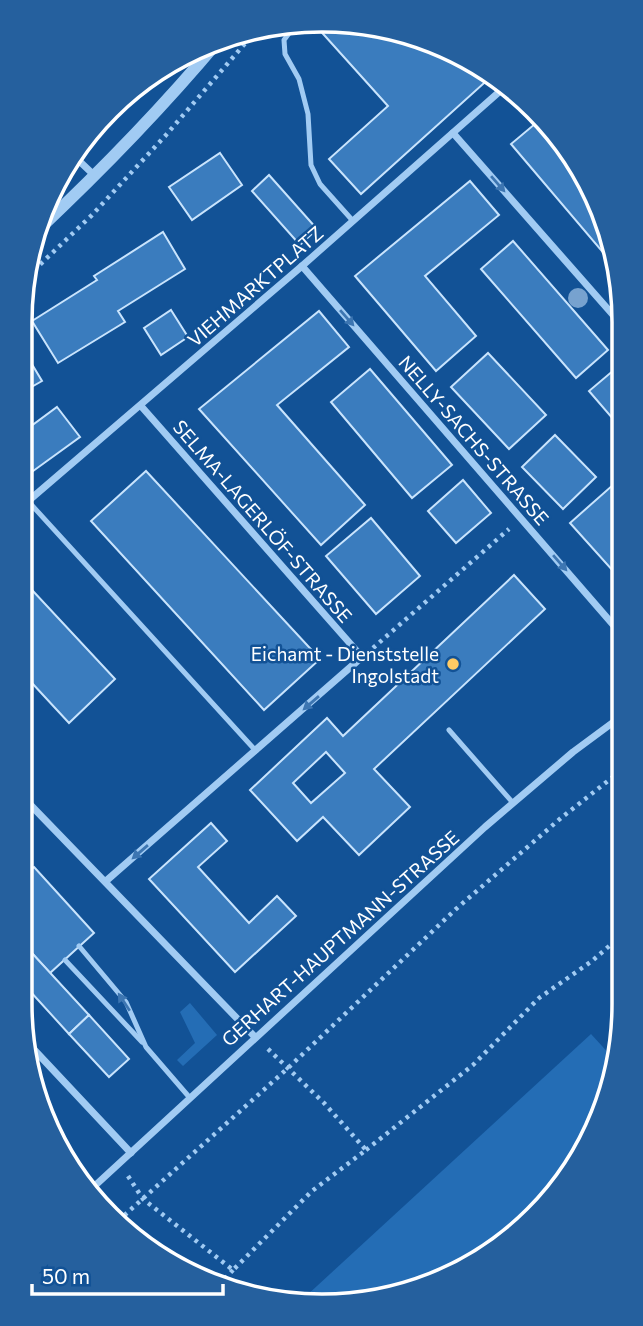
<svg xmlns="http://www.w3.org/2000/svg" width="643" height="1326" viewBox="0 0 643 1326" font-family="Commissioner,sans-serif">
<rect width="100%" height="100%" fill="#125296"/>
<g fill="#246db5">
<path d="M190,1003L217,1035L183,1066L177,1060L195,1043L180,1012Z"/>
<path d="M591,1034L613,1058L601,1121L548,1204L456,1275L361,1304L310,1302L305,1297Z"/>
</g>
<g fill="#3a7cbe" stroke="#c9e4fd" stroke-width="2" fill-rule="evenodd">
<path d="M323,20L438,42L493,75L361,194L329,159L388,106L316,26Z"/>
<path d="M542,118L562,138L601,205L618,270L511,144Z"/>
<path d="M220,153L242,185L192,220L169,187Z"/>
<path d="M269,175L317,229L300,245L252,191Z"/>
<path d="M470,181L499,215L425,276L476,336L436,371L355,276Z"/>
<path d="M163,232L185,269L118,311L125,322L58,363L32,321L97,280L94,276Z"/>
<path d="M513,241L608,350L576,378L481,269Z"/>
<path d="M171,310L188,337L161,355L144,328Z"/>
<path d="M319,311L349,347L277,405L365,505L321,545L199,409Z"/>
<path d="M21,346L42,381L19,394V347Z"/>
<path d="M488,353L546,415L509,449L451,387Z"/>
<path d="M621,364L622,412L613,419L589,391Z"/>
<path d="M370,369L452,465L412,498L331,402Z"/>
<path d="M57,407L80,437L29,474L19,462V435Z"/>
<path d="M555,435L596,477L563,509L522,467Z"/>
<path d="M146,471L320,659L264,710L91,521Z"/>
<path d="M463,480L491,513L456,543L428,511Z"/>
<path d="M614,484L622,492V581L570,523Z"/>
<path d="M371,518L420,576L376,614L326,556Z"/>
<path d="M514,575L545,609L374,769L410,807L359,855L323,817L297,841L250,790L327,718L343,736ZM326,752L345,773L311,803L293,783Z"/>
<path d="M19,576L115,679L69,723L19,669Z"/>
<path d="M211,823L227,841L198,867L249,923L277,896L296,916L235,972L149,879Z"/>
<path d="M34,867L94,933L50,973L19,939V879Z"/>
<path d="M19,939L89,1015L69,1034L19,979Z"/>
<path d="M89,1015L129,1059L109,1077L69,1034Z"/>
</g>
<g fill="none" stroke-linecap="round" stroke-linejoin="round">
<g stroke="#a1cbf3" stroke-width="4.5" stroke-dasharray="3.5 5" stroke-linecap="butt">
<path d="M87,146L142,85"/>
<path d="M28,276L92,215L166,135L254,33"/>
<path d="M373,648L509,529"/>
<path d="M366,1150L473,1065L539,998L592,961L623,934"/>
<path d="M128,1176L143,1199L233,1270L312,1191L366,1150L324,1103L267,1048"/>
<path d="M118,1221L288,1068L456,909L561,818L623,769"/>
<path d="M219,1285L233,1270"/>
</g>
<g stroke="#a1cbf3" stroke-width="5">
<path d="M295,25L284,40L285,54L299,79L308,114L311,165L320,184L353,221"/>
<path d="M28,501L256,751"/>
<path d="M449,730L513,803"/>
<path d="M79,946L126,1002L146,1047L190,1098"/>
<path d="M65,960L142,1042"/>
</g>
<g stroke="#a1cbf3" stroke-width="7">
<path d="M453,133L621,324"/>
<path d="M75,157L95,176"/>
<path d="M302,266L622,635"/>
<path d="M19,509L302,266L508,84"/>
<path d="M19,793L255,1037"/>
<path d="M106,881L362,657L141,406"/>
<path d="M25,1040L131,1153"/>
<path d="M87,1193L485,827L573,752L623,715"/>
</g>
<path stroke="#a1cbf3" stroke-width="12" d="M37,231C102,170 163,107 220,39"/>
</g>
<circle fill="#77a2cf" cx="578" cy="298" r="10"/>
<defs><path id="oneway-solid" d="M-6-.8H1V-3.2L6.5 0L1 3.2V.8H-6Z" transform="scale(1.75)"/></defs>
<g fill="#3d76b2">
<use href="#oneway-solid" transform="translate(498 184) rotate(49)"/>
<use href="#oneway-solid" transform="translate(347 318) rotate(49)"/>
<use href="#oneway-solid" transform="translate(560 563) rotate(49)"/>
<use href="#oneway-solid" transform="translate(311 703) rotate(139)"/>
<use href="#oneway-solid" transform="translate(140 852) rotate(139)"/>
<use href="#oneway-solid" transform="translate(124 1002) rotate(-123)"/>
</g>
<circle fill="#ffca64" stroke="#125296" stroke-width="2.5" cx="453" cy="664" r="7"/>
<g text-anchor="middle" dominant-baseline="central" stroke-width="5" stroke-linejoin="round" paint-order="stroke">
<g font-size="19" fill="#fff" stroke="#125296">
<text transform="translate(255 286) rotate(-41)">VIEHMARKTPLATZ</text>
<text transform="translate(474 440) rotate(49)">NELLY-SACHS-STRASSE</text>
<text transform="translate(263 521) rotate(49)">SELMA-LAGERLÖF-STRASSE</text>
<text transform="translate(340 938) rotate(-42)">GERHART-HAUPTMANN-STRASSE</text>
</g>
<g font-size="19" fill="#fff" stroke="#125296" text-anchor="end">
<text x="439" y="653">Eichamt - Dienststelle<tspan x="439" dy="22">Ingolstadt</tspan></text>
</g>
</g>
<path d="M0 0H643V1326H0ZM322 32H322A290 290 0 0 1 612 322V1004A290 290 0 0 1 322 1294H322A290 290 0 0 1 32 1004V322A290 290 0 0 1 322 32Z" fill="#25609e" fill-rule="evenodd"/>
<path fill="none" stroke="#fff" stroke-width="3.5" d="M322 32H322A290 290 0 0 1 612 322V1004A290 290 0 0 1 322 1294H322A290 290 0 0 1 32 1004V322A290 290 0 0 1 322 32Z"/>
<path d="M32 1284v10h191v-10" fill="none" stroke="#ffffff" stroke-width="3.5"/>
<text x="42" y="1284" font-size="21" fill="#ffffff" stroke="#125296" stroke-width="5" paint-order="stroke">50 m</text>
</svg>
